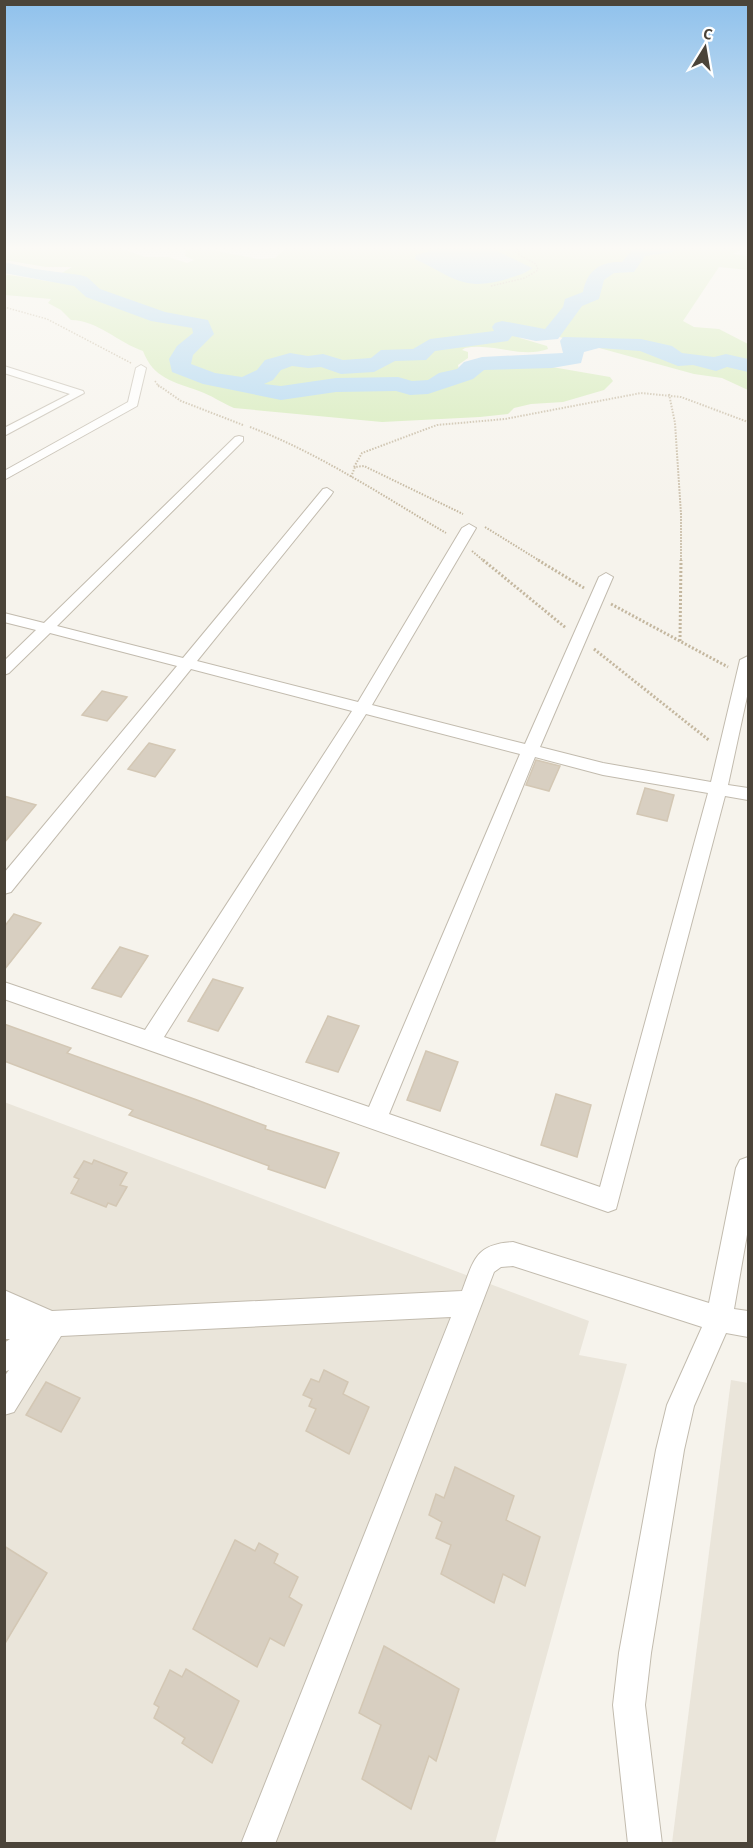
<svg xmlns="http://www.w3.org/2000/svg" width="753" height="1848" viewBox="0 0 753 1848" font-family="'Alegreya Sans',sans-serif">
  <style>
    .residential { fill: #eae5da }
    .green { fill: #d2eab5 }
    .water { fill: #a9d4f2 }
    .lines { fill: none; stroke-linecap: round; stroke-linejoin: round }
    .river { fill: #a9d4f2; fill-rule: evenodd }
    .building { fill: #d8cfc1; stroke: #d3c7b4; stroke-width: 1.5 }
    .street-casing { stroke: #c2bbae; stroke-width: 2 }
    .path-far2 { stroke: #c4b79f; stroke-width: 1.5; stroke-dasharray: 1.5 1.5; stroke-linecap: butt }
    .path-far1 { stroke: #c4b79f; stroke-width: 2; stroke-dasharray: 1.5 1.5; stroke-linecap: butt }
    .path { stroke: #c4b79f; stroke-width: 3; stroke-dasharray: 2 2; stroke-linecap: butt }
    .street { fill: #fff; fill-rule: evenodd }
  </style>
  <rect width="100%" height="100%" fill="#f6f3ec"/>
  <g class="residential">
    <polygon points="4,1102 589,1321 579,1355 627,1364 495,1843 5,1843"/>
    <polygon points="731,1380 748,1383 748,1843 672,1843"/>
  </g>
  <path class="green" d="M 5,248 L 120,248 L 145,257 L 168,257 L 187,263 L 194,260 L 185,256 L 186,249 L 207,249 L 258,259 L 275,258 L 286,248 L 738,248 L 741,249 L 733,254 L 748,256 L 748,270 L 719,267 L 683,321 L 694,327 L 719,329 L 748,344 L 748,390 L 722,378 L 694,374 L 552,335 C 536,335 514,325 503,327 L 516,333 L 520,338 L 547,346 L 548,349 C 520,359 493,342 465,348 L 462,350 L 468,352 L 468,358 L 458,365 L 459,370 L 447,377 L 465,374 L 472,367 L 482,364 L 536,361 L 552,367 L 610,377 L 613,381 L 604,390 L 563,402 L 531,404 L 514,408 L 508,414 L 480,417 L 382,422 L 234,408 C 222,403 211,395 199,391 C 174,382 153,378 143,351 C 119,343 97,320 71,320 L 61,310 L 48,303 L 51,299 L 5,295 L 4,275 C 26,275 66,289 84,279 L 60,274 L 72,267 L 46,267 L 5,260 Z"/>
  <path class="water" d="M 440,248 L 491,248 L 532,268 C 525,274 515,276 507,279 C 462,292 454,277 415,259 L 416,255 Z"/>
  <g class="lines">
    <path class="river" d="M 634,248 L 676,248 L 673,252 L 645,256 L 634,272 L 614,273 L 604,280 L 599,299 L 582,306 L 558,339 L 536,341 L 512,336 L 508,341 L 435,351 L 426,360 L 395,361 L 374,372 L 341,374 L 321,367 L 308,368 L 292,366 L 281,370 L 273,380 L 264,384 L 281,386 L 336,378 L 398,377 L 412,381 L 428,380 L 439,373 L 457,369 L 464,362 L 482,357 L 563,353 L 560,341 L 563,337 L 641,339 L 672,346 L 682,353 L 714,357 L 726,354 L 748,359 L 748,372 L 727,367 L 716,371 L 693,365 L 678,366 L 640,351 L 599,348 L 584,352 L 581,363 L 552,368 L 484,370 L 473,379 L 428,394 L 410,395 L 396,391 L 336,392 L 281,400 L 203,384 L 172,372 L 169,359 L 177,346 L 193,333 L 192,328 L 151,321 L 86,297 L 74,286 L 4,273 L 4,262 L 35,269 L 80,275 L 87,277 L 100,289 L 165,312 L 208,320 L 214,334 L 193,355 L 191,364 L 215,373 L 242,377 L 257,370 L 265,360 L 290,353 L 308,356 L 323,354 L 343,360 L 371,358 L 381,350 L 413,349 L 430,339 L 494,331 L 492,327 L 495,323 L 502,321 L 545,329 L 563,307 L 565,299 L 583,292 C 587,270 601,261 622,262 Z"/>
  </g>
  <g class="building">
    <polygon points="102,691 127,697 107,721 82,715"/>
    <polygon points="149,743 175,750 155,777 128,769"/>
    <polygon points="536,760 560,766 549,791 526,785"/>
    <polygon points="645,788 674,795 667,821 637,814"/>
    <polygon points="4,796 36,805 4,843"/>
    <polygon points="14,914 41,923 4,970 4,927"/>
    <polygon points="120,947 148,956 121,997 92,988"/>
    <polygon points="213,979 243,988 218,1031 188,1021"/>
    <polygon points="328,1016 359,1026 338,1072 306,1062"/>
    <polygon points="4,1024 71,1048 67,1053 197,1100 266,1126 265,1129 339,1153 325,1188 268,1169 269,1166 129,1115 133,1110 4,1061"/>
    <polygon points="426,1051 458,1062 440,1111 407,1100"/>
    <polygon points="556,1094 591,1105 577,1157 541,1145"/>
    <polygon points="94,1160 127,1173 120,1185 127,1187 116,1206 108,1203 106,1207 71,1193 79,1179 74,1177 84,1161 92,1164"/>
    <polygon points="324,1370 348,1382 343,1394 369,1407 349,1454 306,1431 316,1409 309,1406 312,1399 303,1395 311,1379 319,1382"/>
    <polygon points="46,1382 80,1398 61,1432 26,1415"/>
    <polygon points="455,1467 514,1496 506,1520 540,1537 525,1586 503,1574 494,1603 441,1574 451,1545 436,1538 442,1522 429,1515 436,1494 444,1498"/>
    <polygon points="235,1540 255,1551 259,1543 278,1554 274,1563 298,1577 289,1597 302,1605 284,1646 270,1638 257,1667 193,1629"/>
    <polygon points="4,1546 47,1573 4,1645"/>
    <polygon points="384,1646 459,1689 436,1761 429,1756 411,1809 362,1779 381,1725 359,1713"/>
    <polygon points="186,1669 239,1701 212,1763 182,1743 185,1738 154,1718 159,1707 154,1704 170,1670 182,1677"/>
  </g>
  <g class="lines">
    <defs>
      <g id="street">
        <polygon points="141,365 146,368 137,406 4,480 4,471 128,402 136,368"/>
        <polygon points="4,366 83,391 84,393 4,436 4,428 70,394 4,373"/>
        <path d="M 239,436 L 243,437 L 243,441 L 57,626 L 183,658 L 323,489 L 327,488 L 333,492 L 331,495 L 197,661 L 358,702 L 462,528 L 469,524 L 476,528 L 372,705 L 525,744 L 599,577 L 606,573 L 613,577 L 540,747 L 603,763 L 711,782 L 740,660 L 748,656 L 748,692 L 728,785 L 748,788 L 748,800 L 725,796 L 616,1209 L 608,1212 L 4,999 L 4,982 L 145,1030 L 352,711 L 191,669 L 11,892 L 4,894 L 4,873 L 177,666 L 50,633 L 9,673 L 4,675 L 4,661 L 36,630 L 4,622 L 4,613 L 44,623 L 235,437 ZM 366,714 L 520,754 L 369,1107 L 164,1037 ZM 535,757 L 603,775 L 708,793 L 600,1187 L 389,1114 Z"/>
        <path d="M 748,1157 L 748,1229 L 734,1309 L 748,1311 L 748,1337 L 726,1333 L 694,1406 L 684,1450 L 651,1653 L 645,1705 L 662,1844 L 628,1844 L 613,1705 L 619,1653 L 656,1450 L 667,1405 L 702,1327 L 513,1266 L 501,1267 L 494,1272 L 275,1844 L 241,1844 L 451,1317 L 61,1336 L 14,1412 L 4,1415 L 4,1377 L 9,1370 L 4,1372 L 4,1343 L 10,1339 L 4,1339 L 4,1290 L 52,1311 L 462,1291 C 474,1259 476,1244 513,1242 L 709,1303 L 736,1168 L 740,1160 Z"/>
      </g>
    </defs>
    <use href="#street" class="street-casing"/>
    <g class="path-far2">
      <polyline points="507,248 519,254"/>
      <polyline points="491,286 525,278 538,270 536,264 519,255 518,248"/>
      <polyline points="4,307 47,319 131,363"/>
      <polyline points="155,381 159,387"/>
    </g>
    <g class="path-far1">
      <polyline points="158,385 181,401 243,425"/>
      <polyline points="669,394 675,423 681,514 681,561"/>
      <path d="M 250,427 C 319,453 383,496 446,533"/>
      <polyline points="354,467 362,453 437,425 505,419 641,393 681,397 748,422"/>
      <polyline points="351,477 355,467 364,466 463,514"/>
      <polyline points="485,527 540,561"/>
      <polyline points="472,551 484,561"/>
    </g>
    <g class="path">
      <polyline points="483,560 566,628"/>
      <polyline points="538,560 584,588"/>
      <polyline points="611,604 728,667"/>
      <polyline points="680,641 681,560"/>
      <polyline points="594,649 710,741"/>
    </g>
    <use href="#street" class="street"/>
  </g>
  <linearGradient id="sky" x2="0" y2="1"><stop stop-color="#8fc1ec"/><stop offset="0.49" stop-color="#fbfaf6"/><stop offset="1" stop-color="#fbfaf6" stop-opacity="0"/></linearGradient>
  <rect width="753" height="506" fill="url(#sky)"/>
  <rect width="753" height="1848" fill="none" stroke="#4b4439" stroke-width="12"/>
  <g transform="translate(705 48) rotate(11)" stroke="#ffffff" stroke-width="4.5" paint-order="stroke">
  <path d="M0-4.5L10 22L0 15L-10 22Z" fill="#4b4439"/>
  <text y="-9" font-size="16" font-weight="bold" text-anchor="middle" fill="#4b4439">С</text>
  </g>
</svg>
